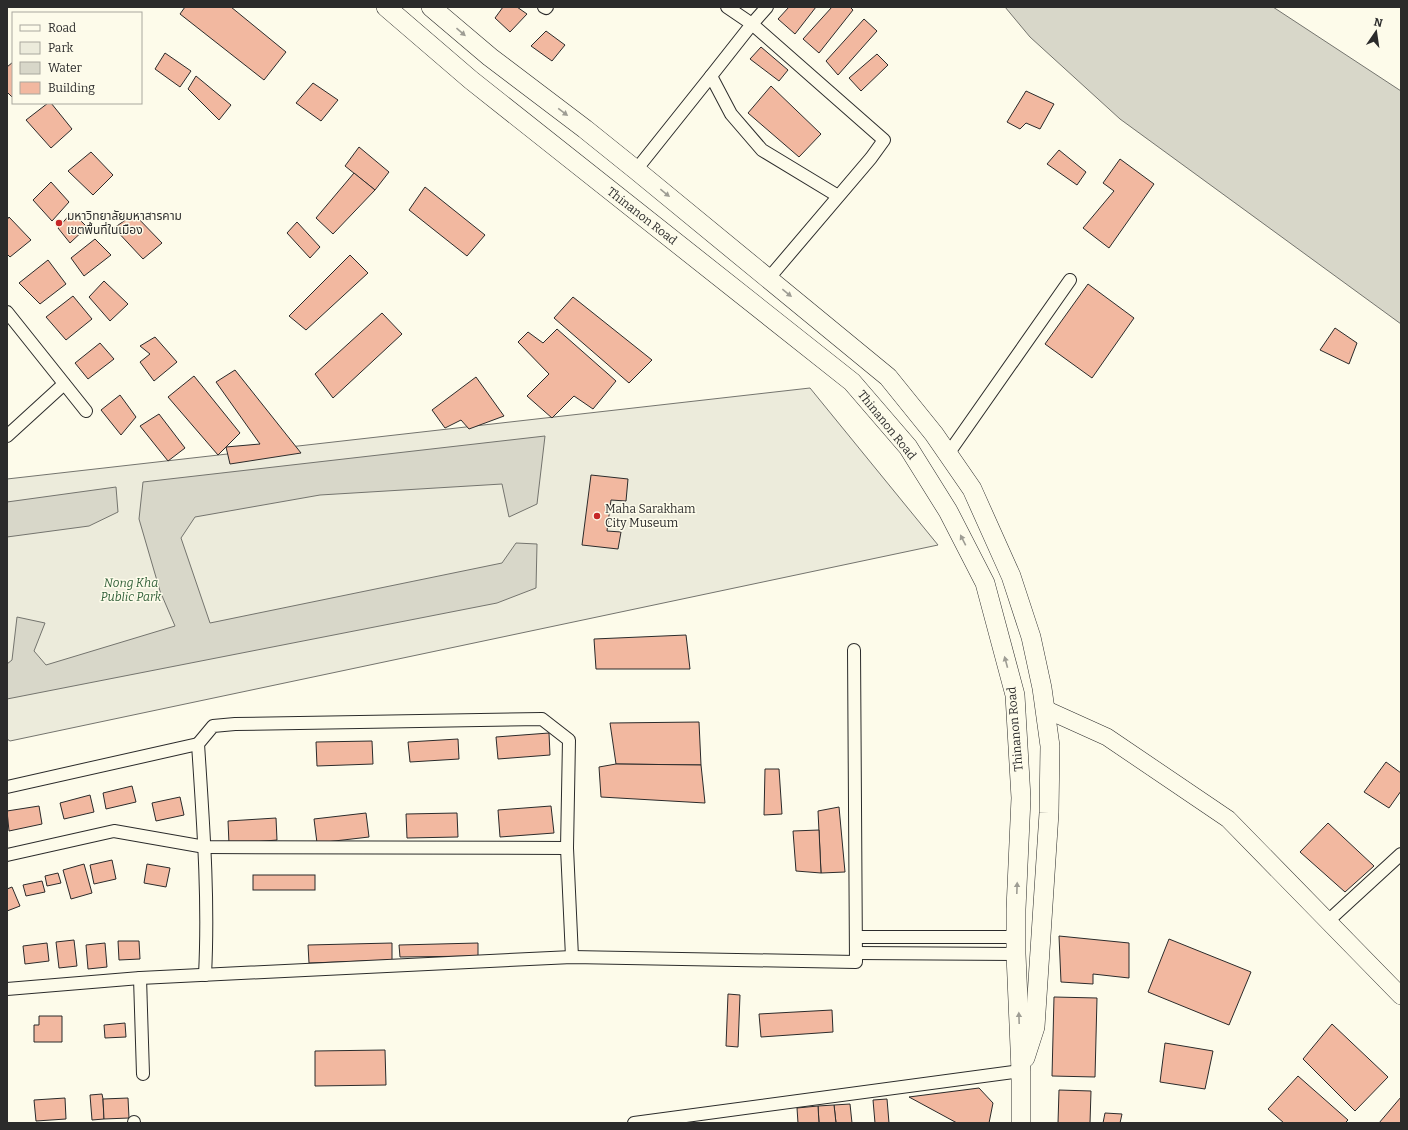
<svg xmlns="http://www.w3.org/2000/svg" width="1408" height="1130" viewBox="0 0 1408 1130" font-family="Bitter,'Noto Sans Thai',serif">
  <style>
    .green { fill: #ecebdb; stroke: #74746e }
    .water { fill: #d8d7c9; stroke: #74746e }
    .building { fill: #f2b8a0; stroke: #2b2b2b }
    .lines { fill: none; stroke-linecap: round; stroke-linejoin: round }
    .street-casing { stroke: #2b2b2b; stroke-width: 14 }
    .secondary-casing { stroke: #2b2b2b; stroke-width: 18 }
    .primary-casing { stroke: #2b2b2b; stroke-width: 20 }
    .street { stroke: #fdfbea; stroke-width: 12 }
    .secondary { stroke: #fdfbea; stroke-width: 17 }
    .primary { stroke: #fdfbea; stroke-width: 19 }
    .oneway { fill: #9e9d94 }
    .poi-dot { fill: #c62828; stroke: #fdfbea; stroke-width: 1.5 }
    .labels { text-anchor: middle; stroke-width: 3; stroke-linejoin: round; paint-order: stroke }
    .poi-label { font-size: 12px; fill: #2b2b2b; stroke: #fdfbea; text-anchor: start }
    .street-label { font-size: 12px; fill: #2b2b2b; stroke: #fdfbea }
    .park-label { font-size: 12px; font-style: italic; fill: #34623c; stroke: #fdfbea }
  </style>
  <rect width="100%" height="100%" fill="#fdfbea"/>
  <polygon class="green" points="810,388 938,545 10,741 7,739 7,479"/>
  <g class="water">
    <polygon points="1005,7 1273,7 1401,91 1401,324 1120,119 1030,37"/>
    <polygon points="545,436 537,504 509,517 502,484 320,495 195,517 181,538 210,623 502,563 516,543 537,544 536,588 497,603 7,699 7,664 12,660 17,617 45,623 34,651 46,665 175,626 160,591 139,519 143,482"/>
    <polygon points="116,487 118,512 89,526 7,537 7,502"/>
  </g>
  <g class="building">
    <polygon points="185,7 231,7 286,52 264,80 180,14"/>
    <polygon points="503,7 517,7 527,14 510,32 495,18"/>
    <polygon points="789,7 816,7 795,34 778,19"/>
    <polygon points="832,7 850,7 853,10 819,53 803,39"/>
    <polygon points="864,19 877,31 838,75 826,61"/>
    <polygon points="546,31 565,45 552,61 531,46"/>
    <polygon points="761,47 788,70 779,81 750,59"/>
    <polygon points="165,53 191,71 180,87 155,69"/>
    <polygon points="877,54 888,65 861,91 849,78"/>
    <polygon points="13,62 13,98 7,92 7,67"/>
    <polygon points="196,76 231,105 219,120 188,89"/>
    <polygon points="313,83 338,100 321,121 296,103"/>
    <polygon points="771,86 821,134 799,157 748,113"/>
    <polygon points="1026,91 1054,104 1040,129 1026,123 1020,129 1007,122"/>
    <polygon points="48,103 51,103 72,129 51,148 26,120"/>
    <polygon points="359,147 389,172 375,190 345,166"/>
    <polygon points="1059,150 1086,172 1077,185 1047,164"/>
    <polygon points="91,152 113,175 93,195 68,171"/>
    <polygon points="1120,159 1154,184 1109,248 1083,228 1114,191 1103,183"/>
    <polygon points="354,173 375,190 333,234 316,218"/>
    <polygon points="51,182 69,202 52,221 33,200"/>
    <polygon points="425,187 485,235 467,256 409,210"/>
    <polygon points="72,212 87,227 70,243 58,228"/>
    <polygon points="134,214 162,243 143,259 114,228"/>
    <polygon points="9,217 31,240 10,257 7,254 7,220"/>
    <polygon points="297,222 320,247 310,258 287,233"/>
    <polygon points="95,239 111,255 84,276 71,258"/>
    <polygon points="350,255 368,273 306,330 289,316"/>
    <polygon points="48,260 66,284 40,304 19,283"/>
    <polygon points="104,281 128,304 110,321 89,297"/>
    <polygon points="1088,284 1134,318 1092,378 1045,344"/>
    <polygon points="73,296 92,319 66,340 46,317"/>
    <polygon points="573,297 652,360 629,383 554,318"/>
    <polygon points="382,313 402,334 333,398 315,374"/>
    <polygon points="1335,328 1357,343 1349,364 1320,350"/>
    <polygon points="557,329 616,381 593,409 574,396 552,418 527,396 549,374 518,342 528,332 543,343"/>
    <polygon points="155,337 177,362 154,381 140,362 150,354 140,346"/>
    <polygon points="100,343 114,359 88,379 75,363"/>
    <polygon points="235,370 301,453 230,464 226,447 260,444 216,382"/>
    <polygon points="194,376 240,433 218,455 168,397"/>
    <polygon points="476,377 504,416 469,429 461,420 445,428 432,410"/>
    <polygon points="120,395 136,417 121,435 101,410"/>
    <polygon points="159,414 185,448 168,461 140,426"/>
    <polygon points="591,475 628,479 626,501 611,500 607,531 621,532 618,549 582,545"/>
    <polygon points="686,635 690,669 596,669 594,639"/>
    <polygon points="699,722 701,765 616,764 610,723"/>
    <polygon points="549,733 550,755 498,759 496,737"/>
    <polygon points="458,739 459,759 410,762 408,742"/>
    <polygon points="372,741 373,764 317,766 316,742"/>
    <polygon points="1386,762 1401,773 1401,791 1389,808 1364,792"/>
    <polygon points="616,764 701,765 705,803 601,797 599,767"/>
    <polygon points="765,769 779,769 782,814 764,815"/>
    <polygon points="132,786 136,802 106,809 103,793"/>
    <polygon points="90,795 94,812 64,819 60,803"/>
    <polygon points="180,797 184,815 156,821 152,803"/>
    <polygon points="39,806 42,824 9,831 7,811"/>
    <polygon points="551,806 554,833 500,837 498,810"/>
    <polygon points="839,807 845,872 821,873 818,811"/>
    <polygon points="366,813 369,837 317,843 314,819"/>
    <polygon points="457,813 458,837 407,838 406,814"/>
    <polygon points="276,818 277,840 229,844 228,821"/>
    <polygon points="1328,823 1374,866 1345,892 1300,852"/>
    <polygon points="819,830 821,873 796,871 793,831"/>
    <polygon points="112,860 116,879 94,884 90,865"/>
    <polygon points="84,864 92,893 71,899 63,870"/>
    <polygon points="147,864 170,868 166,887 144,883"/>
    <polygon points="58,873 61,883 47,886 45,876"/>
    <rect x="253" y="875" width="62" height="15"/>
    <polygon points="42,881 45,892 26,896 23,885"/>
    <polygon points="12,887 20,906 7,911 7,889"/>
    <polygon points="1059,936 1129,943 1129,978 1093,974 1093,984 1061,982"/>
    <polygon points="1169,939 1251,972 1229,1025 1148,992"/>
    <polygon points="74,940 77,966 59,968 56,942"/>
    <polygon points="118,941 139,941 140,959 119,960"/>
    <polygon points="47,943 49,961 25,964 23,946"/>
    <polygon points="105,943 107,967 88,969 86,945"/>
    <polygon points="392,943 392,960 309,963 308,945"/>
    <polygon points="478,943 478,956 400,957 399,945"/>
    <polygon points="728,994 740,995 738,1047 726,1046"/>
    <polygon points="1054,997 1097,998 1095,1077 1052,1076"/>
    <polygon points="832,1010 833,1032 761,1037 759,1014"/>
    <polygon points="39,1016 62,1016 62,1042 34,1042 34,1025 39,1025"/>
    <polygon points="125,1023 126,1037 105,1038 104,1025"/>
    <polygon points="1332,1024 1388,1077 1355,1111 1303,1059"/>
    <polygon points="1165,1043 1213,1051 1205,1089 1160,1082"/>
    <polygon points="385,1050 386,1085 315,1086 315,1051"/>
    <polygon points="1298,1076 1348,1120 1345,1123 1284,1123 1268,1109"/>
    <polygon points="979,1088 993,1103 989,1123 957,1123 909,1097"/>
    <polygon points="1059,1090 1091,1091 1090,1123 1058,1123"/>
    <polygon points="102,1094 103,1099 104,1119 92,1120 90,1095"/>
    <polygon points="1401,1097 1401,1123 1379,1123"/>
    <polygon points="65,1098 66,1119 36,1121 34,1100"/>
    <polygon points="128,1098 129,1118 104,1119 103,1099"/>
    <polygon points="887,1099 889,1123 875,1123 873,1100"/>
    <polygon points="850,1104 852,1123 836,1123 834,1105"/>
    <polygon points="834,1105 836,1123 819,1123 818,1106"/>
    <polygon points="818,1106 819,1123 798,1123 797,1108"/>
    <polygon points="1105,1113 1122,1114 1120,1123 1103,1123"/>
  </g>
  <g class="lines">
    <defs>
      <g id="street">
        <polyline points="544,7 546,8 547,7"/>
        <polyline points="727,7 752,24 884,140 871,158 769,278"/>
        <polyline points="767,7 752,24 711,76 731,114 762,150 838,196"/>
        <polyline points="636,170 711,76"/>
        <polyline points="7,312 86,411"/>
        <polyline points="7,436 64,384"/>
        <polyline points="948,454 1070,280"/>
        <polyline points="7,787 198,744"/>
        <polyline points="7,855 114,831 205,847 567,848"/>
        <polyline points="1328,921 1401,854"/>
        <polyline points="856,937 1016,937"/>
        <polyline points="856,953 1016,954"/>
        <path d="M 205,975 C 209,898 203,821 198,744 L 213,726 L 235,724 L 542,719 L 569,740 L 567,848 L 572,957"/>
        <polyline points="140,978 143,1074"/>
        <polyline points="7,989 140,978 572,957 856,962 854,650"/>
        <polyline points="134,1123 134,1122"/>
        <polyline points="634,1123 1021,1071"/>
      </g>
      <polyline id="secondary" points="1045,709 1107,737 1228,819 1401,996"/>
      <g id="primary">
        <polyline points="386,7 471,80 852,382 908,447 948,511 985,583 1015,695 1021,798 1016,909 1016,954 1021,1071 1021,1123"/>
        <polyline points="431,7 490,57 585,129 636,170 888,377 934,434 972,489 1011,576 1031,637 1042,688 1050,746 1049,813 1035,1027 1025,1058"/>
      </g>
    </defs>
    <use href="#street" class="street-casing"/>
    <use href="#secondary" class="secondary-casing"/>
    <use href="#primary" class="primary-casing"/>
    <use href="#street" class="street"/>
    <use href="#secondary" class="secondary"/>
    <use href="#primary" class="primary"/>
  </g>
  <defs><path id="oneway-solid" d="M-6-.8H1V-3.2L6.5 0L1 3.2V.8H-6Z"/></defs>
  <g class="oneway">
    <use href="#oneway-solid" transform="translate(461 32) rotate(41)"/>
    <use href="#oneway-solid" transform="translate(563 112) rotate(37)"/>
    <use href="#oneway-solid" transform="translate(665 193) rotate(39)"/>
    <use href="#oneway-solid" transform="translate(787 293) rotate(39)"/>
    <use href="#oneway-solid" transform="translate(963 540) rotate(-117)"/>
    <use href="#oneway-solid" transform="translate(1006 662) rotate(-105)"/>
    <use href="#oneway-solid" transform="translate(1017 888) rotate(-88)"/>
    <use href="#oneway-solid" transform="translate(1019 1018) rotate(-92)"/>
  </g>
  <g class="poi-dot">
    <circle cx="59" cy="223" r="4"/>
    <circle cx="597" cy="516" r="4"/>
  </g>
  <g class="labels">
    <g class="poi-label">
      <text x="67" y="220">มหาวิทยาลัยมหาสารคาม<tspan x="67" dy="14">เขตพื้นที่ในเมือง</tspan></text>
      <text x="605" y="513">Maha Sarakham<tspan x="605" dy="14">City Museum</tspan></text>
    </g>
    <g class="street-label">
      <text transform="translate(642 216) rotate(38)" y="4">Thinanon Road</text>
      <text transform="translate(887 425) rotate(51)" y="4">Thinanon Road</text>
      <text transform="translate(1015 729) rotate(-95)" y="4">Thinanon Road</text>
    </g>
    <g class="park-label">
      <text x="131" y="587">Nong Kha<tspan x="131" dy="14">Public Park</tspan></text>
    </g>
  </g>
  <rect width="1408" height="1130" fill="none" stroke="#2b2b2b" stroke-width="16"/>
  <rect x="12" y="12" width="130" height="92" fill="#fdfbea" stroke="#a9a89e"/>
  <rect x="20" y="25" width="20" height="6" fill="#fdfbea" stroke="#a9a89e"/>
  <text x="48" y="32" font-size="12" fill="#2b2b2b">Road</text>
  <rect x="20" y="42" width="20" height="12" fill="#ecebdb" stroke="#a9a89e"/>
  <text x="48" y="52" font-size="12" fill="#2b2b2b">Park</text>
  <rect x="20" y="62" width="20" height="12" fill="#d8d7c9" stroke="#a9a89e"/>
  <text x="48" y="72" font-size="12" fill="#2b2b2b">Water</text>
  <rect x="20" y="82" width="20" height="12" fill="#f2b8a0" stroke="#a9a89e"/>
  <text x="48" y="92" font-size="12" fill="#2b2b2b">Building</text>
  <g transform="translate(1376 32) rotate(13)" stroke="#fdfbea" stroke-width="3" paint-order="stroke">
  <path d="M0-3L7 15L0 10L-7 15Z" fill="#2b2b2b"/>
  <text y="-6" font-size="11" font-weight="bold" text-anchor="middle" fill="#2b2b2b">N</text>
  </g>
</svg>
